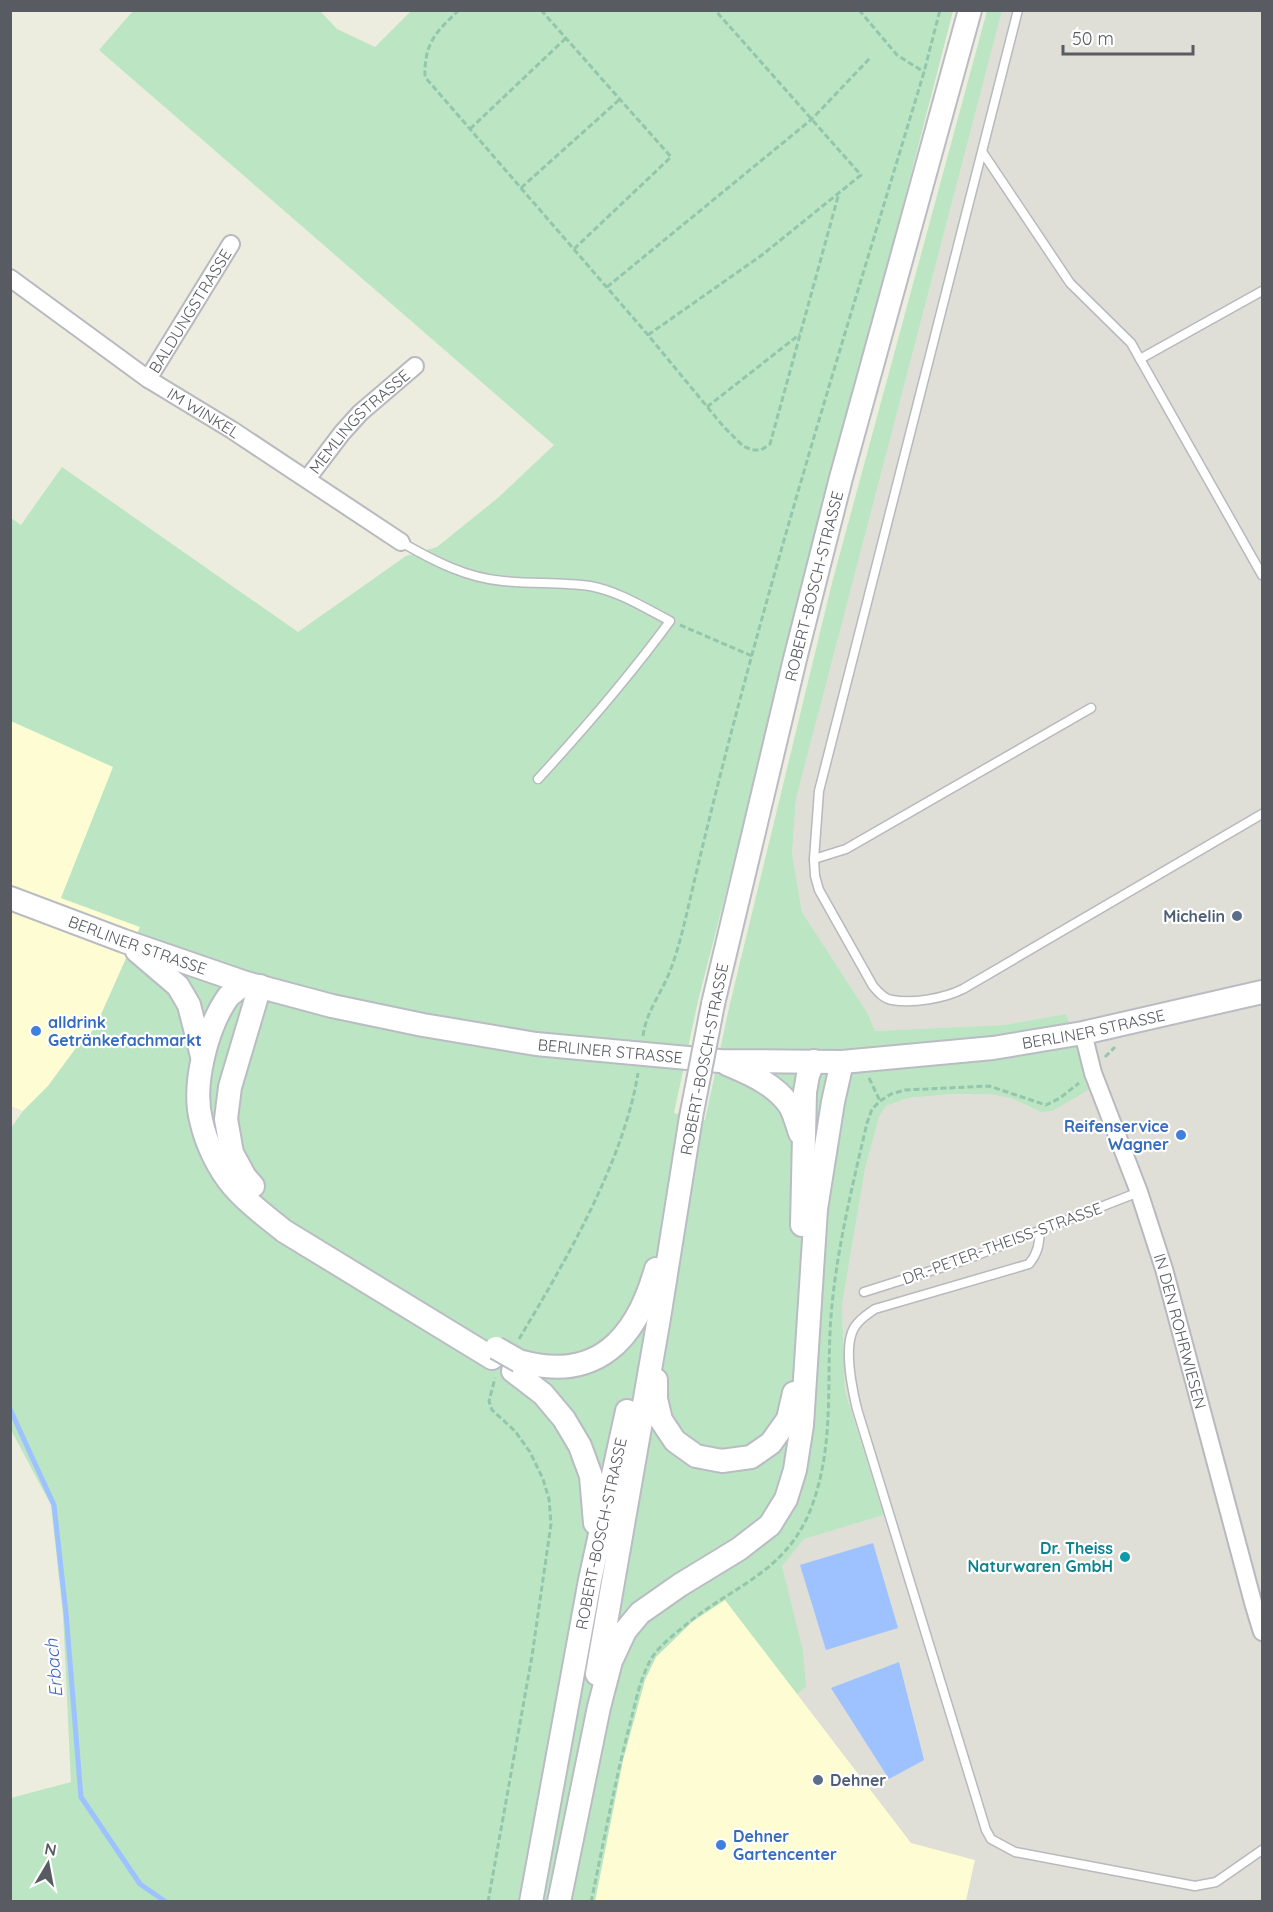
<svg xmlns="http://www.w3.org/2000/svg" width="1273" height="1912" viewBox="0 0 1273 1912" font-family="Quicksand,sans-serif">
  <style>
    .commercial { fill: #fefcd2 }
    .industrial { fill: #dfded7 }
    .green { fill: #bbe5c3 }
    .water { fill: #9dc2ff }
    .lines { fill: none; stroke-linecap: round; stroke-linejoin: round }
    .stream { stroke: #9dc2ff; stroke-width: 5 }
    .lane-casing { stroke: #b8b9bf; stroke-width: 11 }
    .street-casing { stroke: #b8b9bf; stroke-width: 20 }
    .secondary-casing { stroke: #babcc4; stroke-width: 26 }
    .path { stroke: #93c6ab; stroke-width: 3; stroke-dasharray: 6 3; stroke-linecap: butt }
    .lane { stroke: #fff; stroke-width: 8 }
    .street { stroke: #fff; stroke-width: 16 }
    .secondary { stroke: #fff; stroke-width: 22 }
    .secondary-bridge-casing { stroke: #babcc4; stroke-width: 26; stroke-linecap: butt }
    .secondary-bridge { stroke: #fff; stroke-width: 22 }
    .service-dot { fill: #5c6f8a; stroke: #fff; stroke-width: 2 }
    .shop-dot { fill: #3f7fe0; stroke: #fff; stroke-width: 2 }
    .culture-dot { fill: #0f9aa8; stroke: #fff; stroke-width: 2 }
    .labels { text-anchor: middle; stroke-width: 4.5; stroke-linejoin: round; paint-order: stroke }
    .street-label { font-size: 16px; fill: #585b61; stroke: #fff }
    .service-label { font-size: 16px; font-weight: bold; fill: #4e5e75; stroke: #fff; text-anchor: end }
    .shop-label { font-size: 16px; font-weight: bold; fill: #366cbe; stroke: #fff; text-anchor: start }
    .culture-label { font-size: 16px; font-weight: bold; fill: #0d838f; stroke: #fff; text-anchor: end }
    .water-label { font-size: 18px; font-style: italic; fill: #3d66c4; stroke: #fff }
  </style>
  <rect width="100%" height="100%" fill="#ececdf"/>
  <g class="commercial">
    <polygon points="11,721 114,767 61,898 140,927 95,1028 76,1048 48,1086 23,1111 11,1106"/>
    <polygon points="725,1599 911,1842 975,1860 966,1901 595,1902 623,1760 645,1680 656,1657 693,1621"/>
  </g>
  <polygon class="industrial" points="1002,11 1262,11 1262,1901 966,1901 975,1860 911,1843 797,1694 806,1687 782,1566 804,1539 884,1515 845,1391 842,1305 865,1169 879,1117 886,1106 908,1098 951,1094 990,1093 1011,1098 1041,1112 1066,1014 1003,1025 875,1031 868,1014 802,912 792,853 796,799"/>
  <polygon class="green" points="133,11 320,11 337,29 375,47 411,11 953,11 698,1001 674,1113 705,1120 729,1008 832,583 987,11 1002,11 796,799 792,853 802,912 868,1014 875,1031 1003,1025 1066,1014 1090,1089 1052,1111 1041,1112 1011,1098 990,1094 951,1094 908,1098 886,1106 879,1117 865,1169 842,1305 845,1391 884,1515 804,1539 782,1566 803,1651 806,1687 797,1694 725,1600 693,1621 656,1657 645,1680 623,1760 595,1901 11,1901 11,1798 71,1782 63,1614 51,1505 11,1430 11,1128 23,1111 48,1086 76,1048 95,1028 140,927 61,898 113,767 11,721 11,518 21,525 62,467 298,632 406,556 437,547 499,497 554,445 99,50"/>
  <g class="water">
    <polygon points="873,1543 898,1628 826,1650 800,1565"/>
    <polygon points="899,1662 924,1760 889,1779 831,1688"/>
  </g>
  <g class="lines">
    <polyline class="stream" points="10,1409 54,1505 66,1613 81,1797 140,1884 166,1902"/>
    <defs>
      <g id="lane">
        <path d="M 1018,10 L 819,791 L 814,859 L 815,876 L 819,890 L 873,986 C 878,992 884,999 892,1000 C 913,1004 945,998 963,989 L 1262,814"/>
        <polyline points="983,153 1070,283 1131,343 1262,575"/>
        <polyline points="1140,359 1262,291"/>
        <path d="M 401,542 C 432,560 466,578 503,581 C 532,584 561,582 590,586 C 618,591 645,608 670,621 C 629,677 585,728 538,779"/>
        <polyline points="814,859 846,849 1091,708"/>
        <path d="M 1040,1230 C 1039,1245 1038,1253 1029,1264 L 875,1309 C 868,1314 859,1319 854,1328 C 843,1347 852,1388 857,1409 L 986,1830 L 991,1839 L 1015,1852 L 1195,1886 L 1216,1882 L 1262,1850"/>
        <polyline points="864,1292 962,1261 1139,1192"/>
      </g>
      <g id="street">
        <path id="s1" d="M 10,278 L 148,379 L 232,430 L 401,542"/>
        <path id="s2" d="M 148,379 L 231,244"/>
        <path id="s3" d="M 307,479 L 342,433 L 360,413 L 415,366"/>
        <path id="s4" d="M 1083,1033 L 1093,1073 L 1139,1192 L 1164,1269 L 1254,1606 L 1262,1632"/>
      </g>
      <g id="secondary">
        <path id="s5" d="M 10,898 L 124,941 L 246,983 L 332,1006 L 423,1025 L 536,1044 L 720,1061 L 842,1062 L 993,1048 L 1083,1033 L 1262,992"/>
        <polyline points="137,951 178,986 189,1005 202,1056"/>
        <path d="M 246,983 C 240,987 233,992 228,997 C 207,1027 192,1084 201,1120 C 206,1143 218,1168 233,1186 C 247,1203 267,1217 284,1231 L 492,1358"/>
        <path id="s6" d="M 713,1004 L 795,659 L 841,478 L 970,10"/>
        <path d="M 727,1064 C 750,1074 775,1084 790,1106 C 794,1113 797,1124 800,1133"/>
        <polyline points="253,1186 245,1177 232,1153 226,1119 230,1087 260,986"/>
        <polyline points="802,1225 805,1092 808,1075 814,1061"/>
        <path d="M 519,1361 C 596,1383 636,1340 656,1269"/>
        <polyline points="513,1371 543,1394 564,1419 580,1446 591,1476 595,1523"/>
        <polyline points="656,1380 656,1399 661,1420 675,1441 696,1456 722,1461 751,1457 771,1443 788,1419 794,1393"/>
        <polyline points="597,1674 659,1318 691,1117"/>
        <path id="s7" d="M 531,1902 L 590,1580 L 627,1411"/>
        <polyline points="559,1902 599,1707 611,1661 625,1631 640,1613 680,1585 739,1549 770,1525 786,1499 795,1470 802,1425 816,1209 833,1102 842,1062"/>
      </g>
    </defs>
    <use href="#lane" class="lane-casing"/>
    <use href="#street" class="street-casing"/>
    <use href="#secondary" class="secondary-casing"/>
    <g class="path">
      <path d="M 459,10 C 436,32 424,43 425,77 L 648,335 L 723,426 L 743,446 L 752,450 L 761,450 L 770,444 L 839,193"/>
      <polyline points="541,10 671,157 574,249"/>
      <polyline points="859,10 897,55 924,72"/>
      <polyline points="470,129 566,38"/>
      <polyline points="521,188 620,99"/>
      <polyline points="607,287 812,119 870,58"/>
      <polyline points="648,335 762,255 861,175 715,10"/>
      <polyline points="707,407 800,334"/>
      <polyline points="680,625 752,656"/>
      <path d="M 643,1036 C 646,1012 661,994 670,971 C 682,940 688,906 696,874 C 760,603 844,338 924,72 L 940,10"/>
      <polyline points="1105,1057 1115,1047"/>
      <polyline points="869,1078 880,1101"/>
      <path d="M 519,1339 C 565,1262 624,1161 638,1073"/>
      <polyline points="488,1902 532,1656 551,1524 549,1499 543,1479 530,1452 515,1431 492,1410 489,1401 495,1378"/>
      <path d="M 591,1902 C 604,1841 615,1780 631,1720 C 636,1700 641,1675 653,1656 C 660,1646 672,1636 682,1628 C 733,1584 788,1574 813,1503 C 836,1437 825,1373 832,1305 C 838,1244 853,1183 867,1123 L 872,1109 L 880,1101 L 891,1094 L 905,1090 L 989,1086 L 1046,1105 L 1060,1098 L 1079,1083"/>
    </g>
    <use href="#lane" class="lane"/>
    <use href="#street" class="street"/>
    <use href="#secondary" class="secondary"/>
    <defs>
      <g id="secondary-bridge">
        <polyline points="691,1117 713,1004"/>
        <polyline points="496,1348 519,1361"/>
      </g>
    </defs>
    <use href="#secondary-bridge" class="secondary-bridge-casing"/>
    <use href="#secondary-bridge" class="secondary-bridge"/>
  </g>
  <g class="service-dot">
    <circle cx="1237" cy="916" r="6"/>
    <circle cx="818" cy="1780" r="6"/>
  </g>
  <g class="shop-dot">
    <circle cx="36" cy="1031" r="6"/>
    <circle cx="1181" cy="1135" r="6"/>
    <circle cx="721" cy="1845" r="6"/>
  </g>
  <circle class="culture-dot" cx="1125" cy="1557" r="6"/>
  <g class="labels">
    <g class="street-label">
      <text dy="6" stroke="none"><textPath href="#s2" startOffset="80">BALDUNGSTRASSE</textPath></text>
      <text dy="6" stroke="none"><textPath href="#s1" startOffset="236">IM WINKEL</textPath></text>
      <text dy="6" stroke="none"><textPath href="#s3" startOffset="78">MEMLINGSTRASSE</textPath></text>
      <text dy="6" stroke="none"><textPath href="#s6" startOffset="430">ROBERT-BOSCH-STRASSE</textPath></text>
      <text dy="6" stroke="none"><textPath href="#s5" startOffset="136">BERLINER STRASSE</textPath></text>
      <text dy="6" stroke="none"><textPath href="#s5" startOffset="1108">BERLINER STRASSE</textPath></text>
      <text dy="6" stroke="none"><textPath href="#s5" startOffset="622">BERLINER STRASSE</textPath></text>
      <text transform="translate(704 1059) rotate(-79)" y="6">ROBERT-BOSCH-STRASSE</text>
      <text transform="translate(1002 1243) rotate(-20)" y="6">DR.-PETER-THEISS-STRASSE</text>
      <text dy="6" stroke="none"><textPath href="#s4" startOffset="314">IN DEN ROHRWIESEN</textPath></text>
      <text dy="6" stroke="none"><textPath href="#s7" startOffset="375">ROBERT-BOSCH-STRASSE</textPath></text>
    </g>
    <g class="service-label">
      <text x="1225" y="922">Michelin</text>
      <text x="830" y="1786" text-anchor="start">Dehner</text>
    </g>
    <g class="shop-label">
      <text x="48" y="1028">alldrink<tspan x="48" dy="18">Getränkefachmarkt</tspan></text>
      <text x="1169" y="1132" text-anchor="end">Reifenservice<tspan x="1169" dy="18">Wagner</tspan></text>
      <text x="733" y="1842">Dehner<tspan x="733" dy="18">Gartencenter</tspan></text>
    </g>
    <g class="culture-label">
      <text x="1113" y="1554">Dr. Theiss<tspan x="1113" dy="18">Naturwaren GmbH</tspan></text>
    </g>
    <g class="water-label">
      <text transform="translate(54 1668) rotate(-95)" y="6">Erbach</text>
    </g>
  </g>
  <rect width="1273" height="1912" fill="none" stroke="#585b61" stroke-width="24"/>
  <g transform="translate(48 1864) rotate(10)" stroke="#ffffff" stroke-width="4.5" paint-order="stroke">
  <path d="M0-4.5L10 22L0 15L-10 22Z" fill="#585b61"/>
  <text y="-9" font-size="16" font-weight="bold" text-anchor="middle" fill="#585b61">N</text>
  </g>
  <path d="M1063 45v9h130v-9" fill="none" stroke="#585b61" stroke-width="3"/>
  <text x="1072" y="45" font-size="18" fill="#585b61" stroke="#ffffff" stroke-width="4.5" paint-order="stroke">50 m</text>
</svg>
